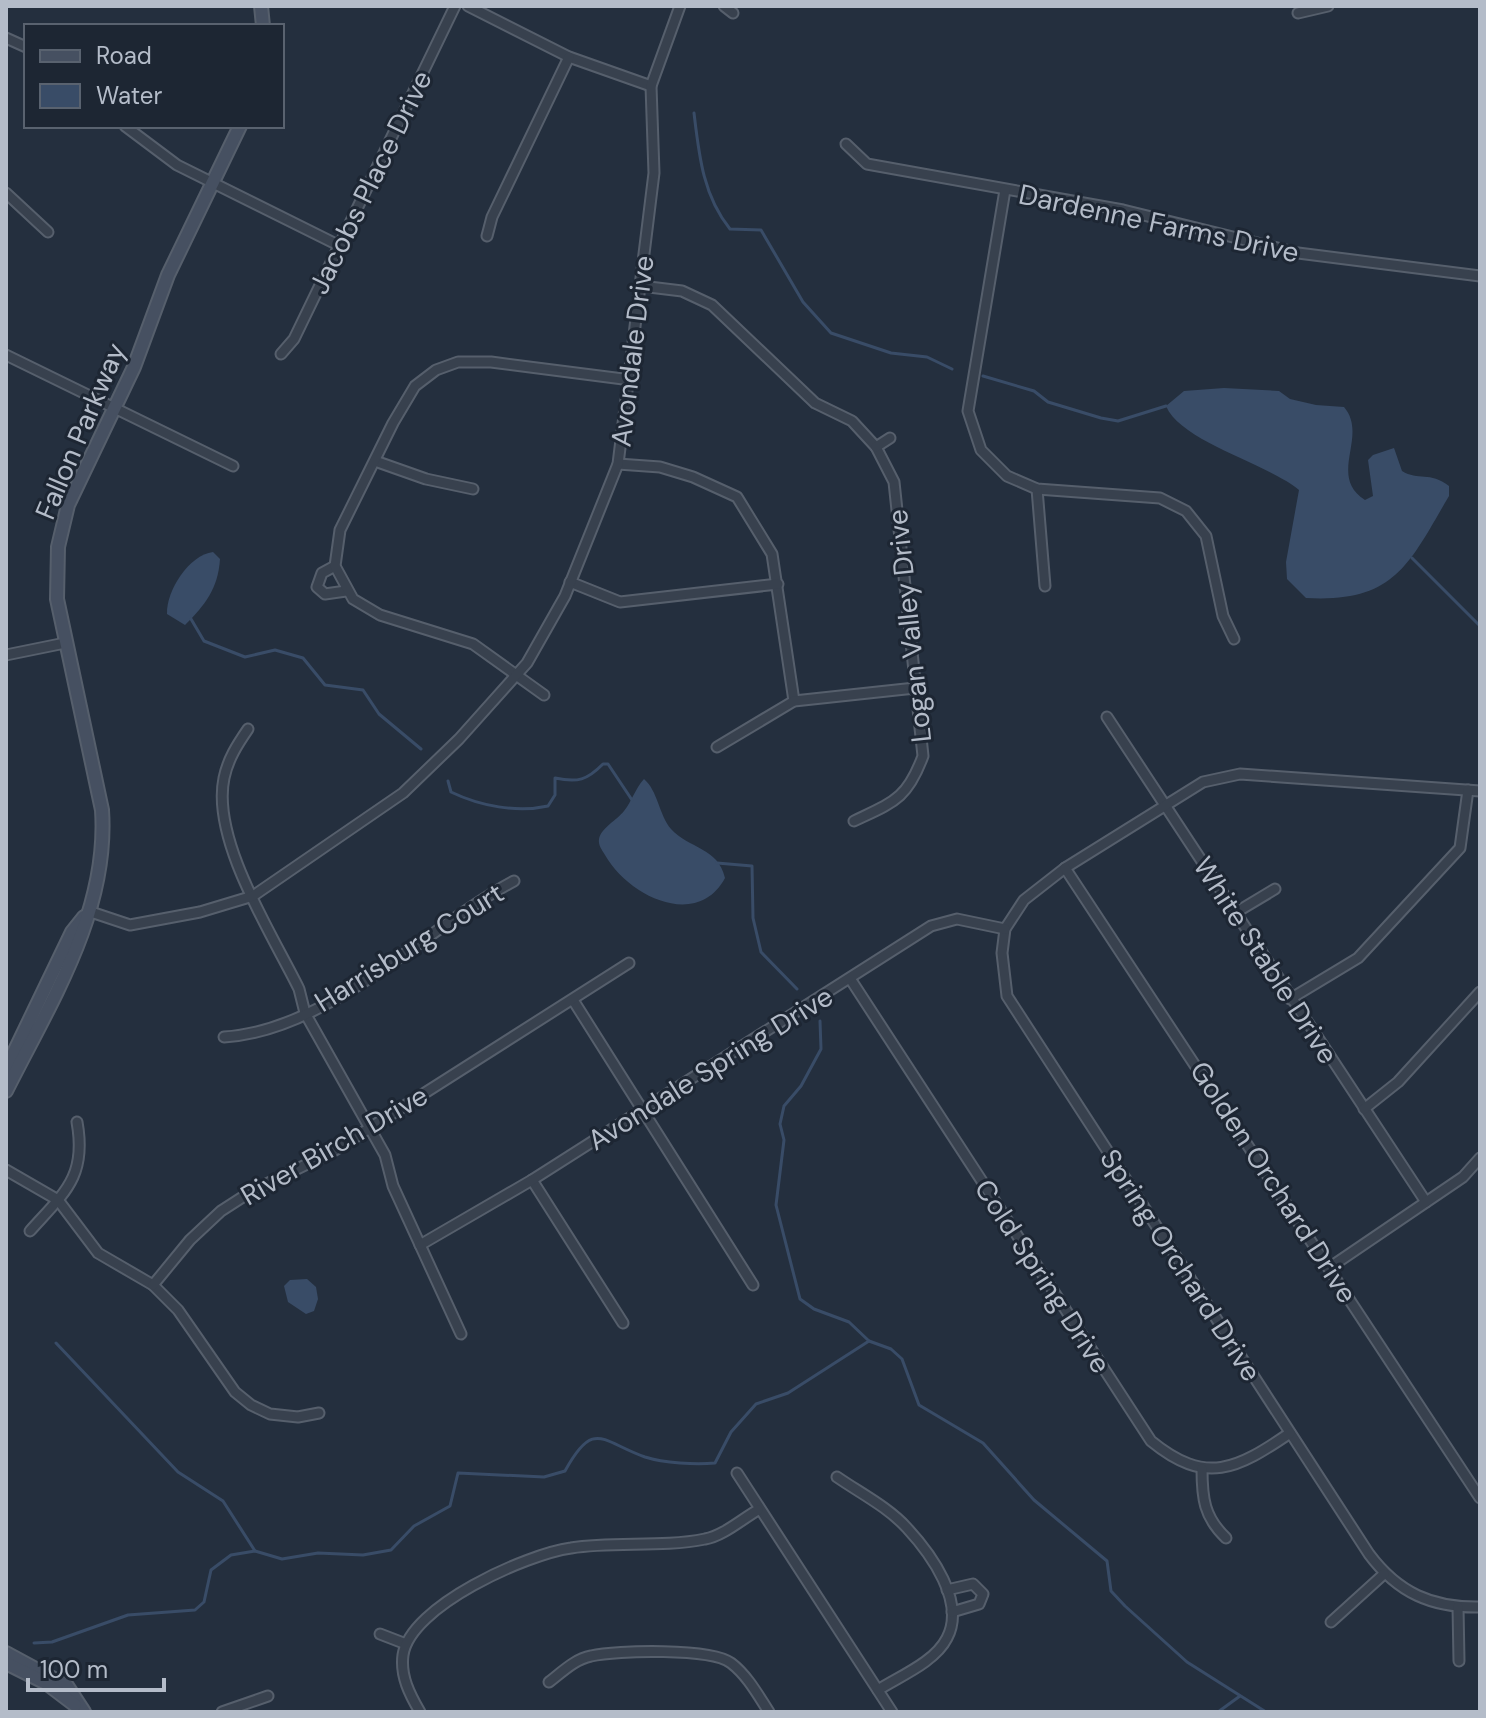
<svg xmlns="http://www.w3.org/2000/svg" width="1486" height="1718" viewBox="0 0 1486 1718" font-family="'DM Sans',sans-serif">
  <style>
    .water { fill: #394c67 }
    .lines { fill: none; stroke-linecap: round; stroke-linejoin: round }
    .stream { stroke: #394c67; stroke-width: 3 }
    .street-casing { stroke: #565f6c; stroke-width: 13 }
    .secondary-casing { stroke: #565f6c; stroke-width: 16 }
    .street { stroke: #38414e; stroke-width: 9 }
    .secondary { stroke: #465061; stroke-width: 12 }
    .labels { text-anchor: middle; stroke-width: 6; stroke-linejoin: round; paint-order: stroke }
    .street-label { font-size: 28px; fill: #b4bcc9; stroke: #1d2633 }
  </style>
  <rect width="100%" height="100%" fill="#242f3e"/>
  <g class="water">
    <path d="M 1224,388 L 1279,391 L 1290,399 L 1316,405 L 1344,407 C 1369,436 1327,476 1365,500 L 1373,496 L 1368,460 L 1373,455 L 1394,448 L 1402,471 C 1418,481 1430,471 1449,486 L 1449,496 C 1409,564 1395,603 1306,598 L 1287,579 L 1286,562 L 1299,490 C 1269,464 1181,442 1166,406 L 1184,391 Z"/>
    <path d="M 213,552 L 220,559 C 218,589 205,605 185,625 L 167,614 C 166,591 189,555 213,552 Z"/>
    <path d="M 644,779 C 658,791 659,815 671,829 C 689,849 718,847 725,878 C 697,930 628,896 605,855 C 602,850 598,845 599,839 C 601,828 617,820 624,811 C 632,801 635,789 644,779 Z"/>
    <polygon points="307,1279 316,1287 318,1299 314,1311 306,1314 288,1302 284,1286 290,1280"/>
  </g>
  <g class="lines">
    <g class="stream">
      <path d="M 694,113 C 699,155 703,196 730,229 L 761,230 L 803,302 L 831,333 L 891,353 L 927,357 L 952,369"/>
      <polyline points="983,376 1034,391 1048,402 1101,418 1118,421 1166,406"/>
      <polyline points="1412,558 1480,626"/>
      <polyline points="191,619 204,641 245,657 275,650 303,658 325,685 363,690 379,714 421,749"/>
      <path d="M 448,781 L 451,792 C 480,806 517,813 548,806 L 555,795 L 555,778 C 578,783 587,780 603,764 L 608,764 L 632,800"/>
      <polyline points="717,863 752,866 753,918 761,952 797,989"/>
      <polyline points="820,1021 821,1049 801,1086 784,1106 780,1124 784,1140 776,1205 800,1299 814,1309 849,1322 869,1341 891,1349 902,1359 919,1405 983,1443 1034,1500 1107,1561 1111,1591 1125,1606 1187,1662 1266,1712"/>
      <polyline points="56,1343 178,1472 223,1501 255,1551"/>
      <path d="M 34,1643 L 52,1642 L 128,1615 L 195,1610 L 204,1602 L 211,1570 L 231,1555 L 255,1551 L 282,1559 L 318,1553 L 363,1555 L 391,1550 L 414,1526 L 450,1506 L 458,1473 L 544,1477 L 565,1471 C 594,1418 602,1442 645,1457 C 664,1463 696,1465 715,1463 L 731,1432 L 756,1404 L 788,1393 L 869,1341"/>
      <polyline points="1218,1712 1240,1696"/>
    </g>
    <defs>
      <g id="street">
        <polyline points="468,6 569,57 651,86"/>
        <polyline points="724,6 733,13"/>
        <polyline points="1298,13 1328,6"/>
        <polyline points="6,38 26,47"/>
        <polyline points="125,126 177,165 340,246"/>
        <polyline points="846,144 867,164 1123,210 1298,253 1480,276"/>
        <polyline points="1005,190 968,411 981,450 1007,476 1037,489 1160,498 1186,511 1206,536 1223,616 1234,639"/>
        <polyline points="6,193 48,232"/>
        <polyline points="487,236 492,217 569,57"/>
        <path d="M 641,286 L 682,291 L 712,305 L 815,403 L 852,421 L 876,447 L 894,482 L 923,756 C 907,799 894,802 854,821"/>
        <polyline points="281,354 294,339 455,6"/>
        <polyline points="6,355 233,466"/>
        <polyline points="876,447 890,438"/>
        <polyline points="375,461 426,479 473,489"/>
        <polyline points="618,464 660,467 693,477 737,497 772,554 794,701"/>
        <polyline points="1037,489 1045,586"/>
        <polyline points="335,566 322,573 317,587 325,594 346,591"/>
        <polyline points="570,582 620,602 778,584"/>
        <polyline points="6,655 65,643"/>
        <polyline points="544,695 473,644 380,615 353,599 335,566 340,530 393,423 415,386 436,370 458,362 491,362 631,380"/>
        <polyline points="1107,717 1426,1202"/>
        <path d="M 248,729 C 237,745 228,759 224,778 C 211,840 272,934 299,989 L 305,1013 L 385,1155 L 393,1186 L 461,1334"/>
        <polyline points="717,747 794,701 915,688"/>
        <path d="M 1480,791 L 1240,774 L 1203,782 L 1065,868 L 1024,900 L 1005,929 L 1002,953 L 1007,996 L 1369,1554 C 1398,1593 1432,1608 1480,1607"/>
        <polyline points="1065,868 1480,1498"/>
        <polyline points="88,911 130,925 200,912 253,896 403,793 459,739 527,663 565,596 618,464 654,173 651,86 680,6"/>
        <polyline points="1235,913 1275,889"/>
        <path d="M 851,980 L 1151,1441 C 1206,1486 1237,1469 1290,1433"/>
        <polyline points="1290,999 1358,958 1460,848 1468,790"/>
        <polyline points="573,1000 753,1285"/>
        <path d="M 224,1037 C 328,1031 424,929 514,881"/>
        <polyline points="1364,1109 1398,1082 1480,992"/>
        <polyline points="6,1170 58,1200 98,1253 153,1285 178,1310 235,1392 251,1405 270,1414 298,1417 319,1413"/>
        <polyline points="532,1180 623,1323"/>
        <path d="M 30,1231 C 64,1193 87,1177 77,1122"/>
        <polyline points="420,1245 532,1180 931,926 957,919 1005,929"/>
        <polyline points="1329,1268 1463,1177 1480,1158"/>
        <polyline points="153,1285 190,1240 221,1211 252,1191 332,1152 629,963"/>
        <path d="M 1202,1469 C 1202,1498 1204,1517 1226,1538"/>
        <polyline points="737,1473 892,1712"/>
        <path d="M 837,1477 C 860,1493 888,1507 907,1528 C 931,1554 966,1602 947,1638 C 935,1662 900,1676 878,1690"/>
        <polyline points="947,1590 973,1584 983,1594 979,1604 952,1612"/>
        <polyline points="1458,1607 1459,1661"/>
        <polyline points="1331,1622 1384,1574"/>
        <polyline points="380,1634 406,1644"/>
        <path d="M 549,1682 C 562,1672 575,1659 591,1656 C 617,1650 711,1648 731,1663 C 747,1675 758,1695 769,1712"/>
        <polyline points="222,1712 268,1696"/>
        <path d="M 420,1712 C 410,1695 400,1676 403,1655 C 410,1606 527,1554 571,1548 C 615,1541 661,1548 705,1539 C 723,1536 742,1519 758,1510"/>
      </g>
      <g id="secondary">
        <polyline points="261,6 263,26"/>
        <polyline points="6,1069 72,932 84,917"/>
        <path d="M 6,1091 C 50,1003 109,912 102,810 L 57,599 L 58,547 L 68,505 L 134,367 L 168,275 L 240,126"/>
        <polyline points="6,1653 67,1686 84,1712"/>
        <polyline points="6,1663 46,1683 75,1705"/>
      </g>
    </defs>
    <use href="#street" class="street-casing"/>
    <use href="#secondary" class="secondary-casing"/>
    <use href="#street" class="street"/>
    <use href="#secondary" class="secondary"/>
  </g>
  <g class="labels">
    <g class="street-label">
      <text transform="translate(370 182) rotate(-64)" y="10">Jacobs Place Drive</text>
      <text transform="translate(1159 223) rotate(12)" y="10">Dardenne Farms Drive</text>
      <text transform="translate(632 351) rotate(-83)" y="10">Avondale Drive</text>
      <text transform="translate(80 431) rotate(-67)" y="10">Fallon Parkway</text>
      <text transform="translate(909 626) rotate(-96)" y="10">Logan Valley Drive</text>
      <text transform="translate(409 947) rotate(-32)" y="10">Harrisburg Court</text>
      <text transform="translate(1266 960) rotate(57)" y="10">White Stable Drive</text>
      <text transform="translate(710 1068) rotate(-32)" y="10">Avondale Spring Drive</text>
      <text transform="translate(334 1145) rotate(-30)" y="10">River Birch Drive</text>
      <text transform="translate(1274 1182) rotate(57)" y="10">Golden Orchard Drive</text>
      <text transform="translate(1181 1265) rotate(57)" y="10">Spring Orchard Drive</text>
      <text transform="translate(1043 1276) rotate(57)" y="10">Cold Spring Drive</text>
    </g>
  </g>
  <rect width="1486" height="1718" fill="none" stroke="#b4bcc9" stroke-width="16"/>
  <rect x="24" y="24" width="260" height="104" fill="#1d2633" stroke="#59626f" stroke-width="2"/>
  <rect x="40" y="50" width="40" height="12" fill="#465061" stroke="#59626f" stroke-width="2"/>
  <text x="96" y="64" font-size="24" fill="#b4bcc9">Road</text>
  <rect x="40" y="84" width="40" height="24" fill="#394c67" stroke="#59626f" stroke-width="2"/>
  <text x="96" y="104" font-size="24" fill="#b4bcc9">Water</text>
  <path d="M28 1678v12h136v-12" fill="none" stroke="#b4bcc9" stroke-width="4"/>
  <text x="40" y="1678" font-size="24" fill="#b4bcc9" stroke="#1d2633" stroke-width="6" paint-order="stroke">100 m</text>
</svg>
